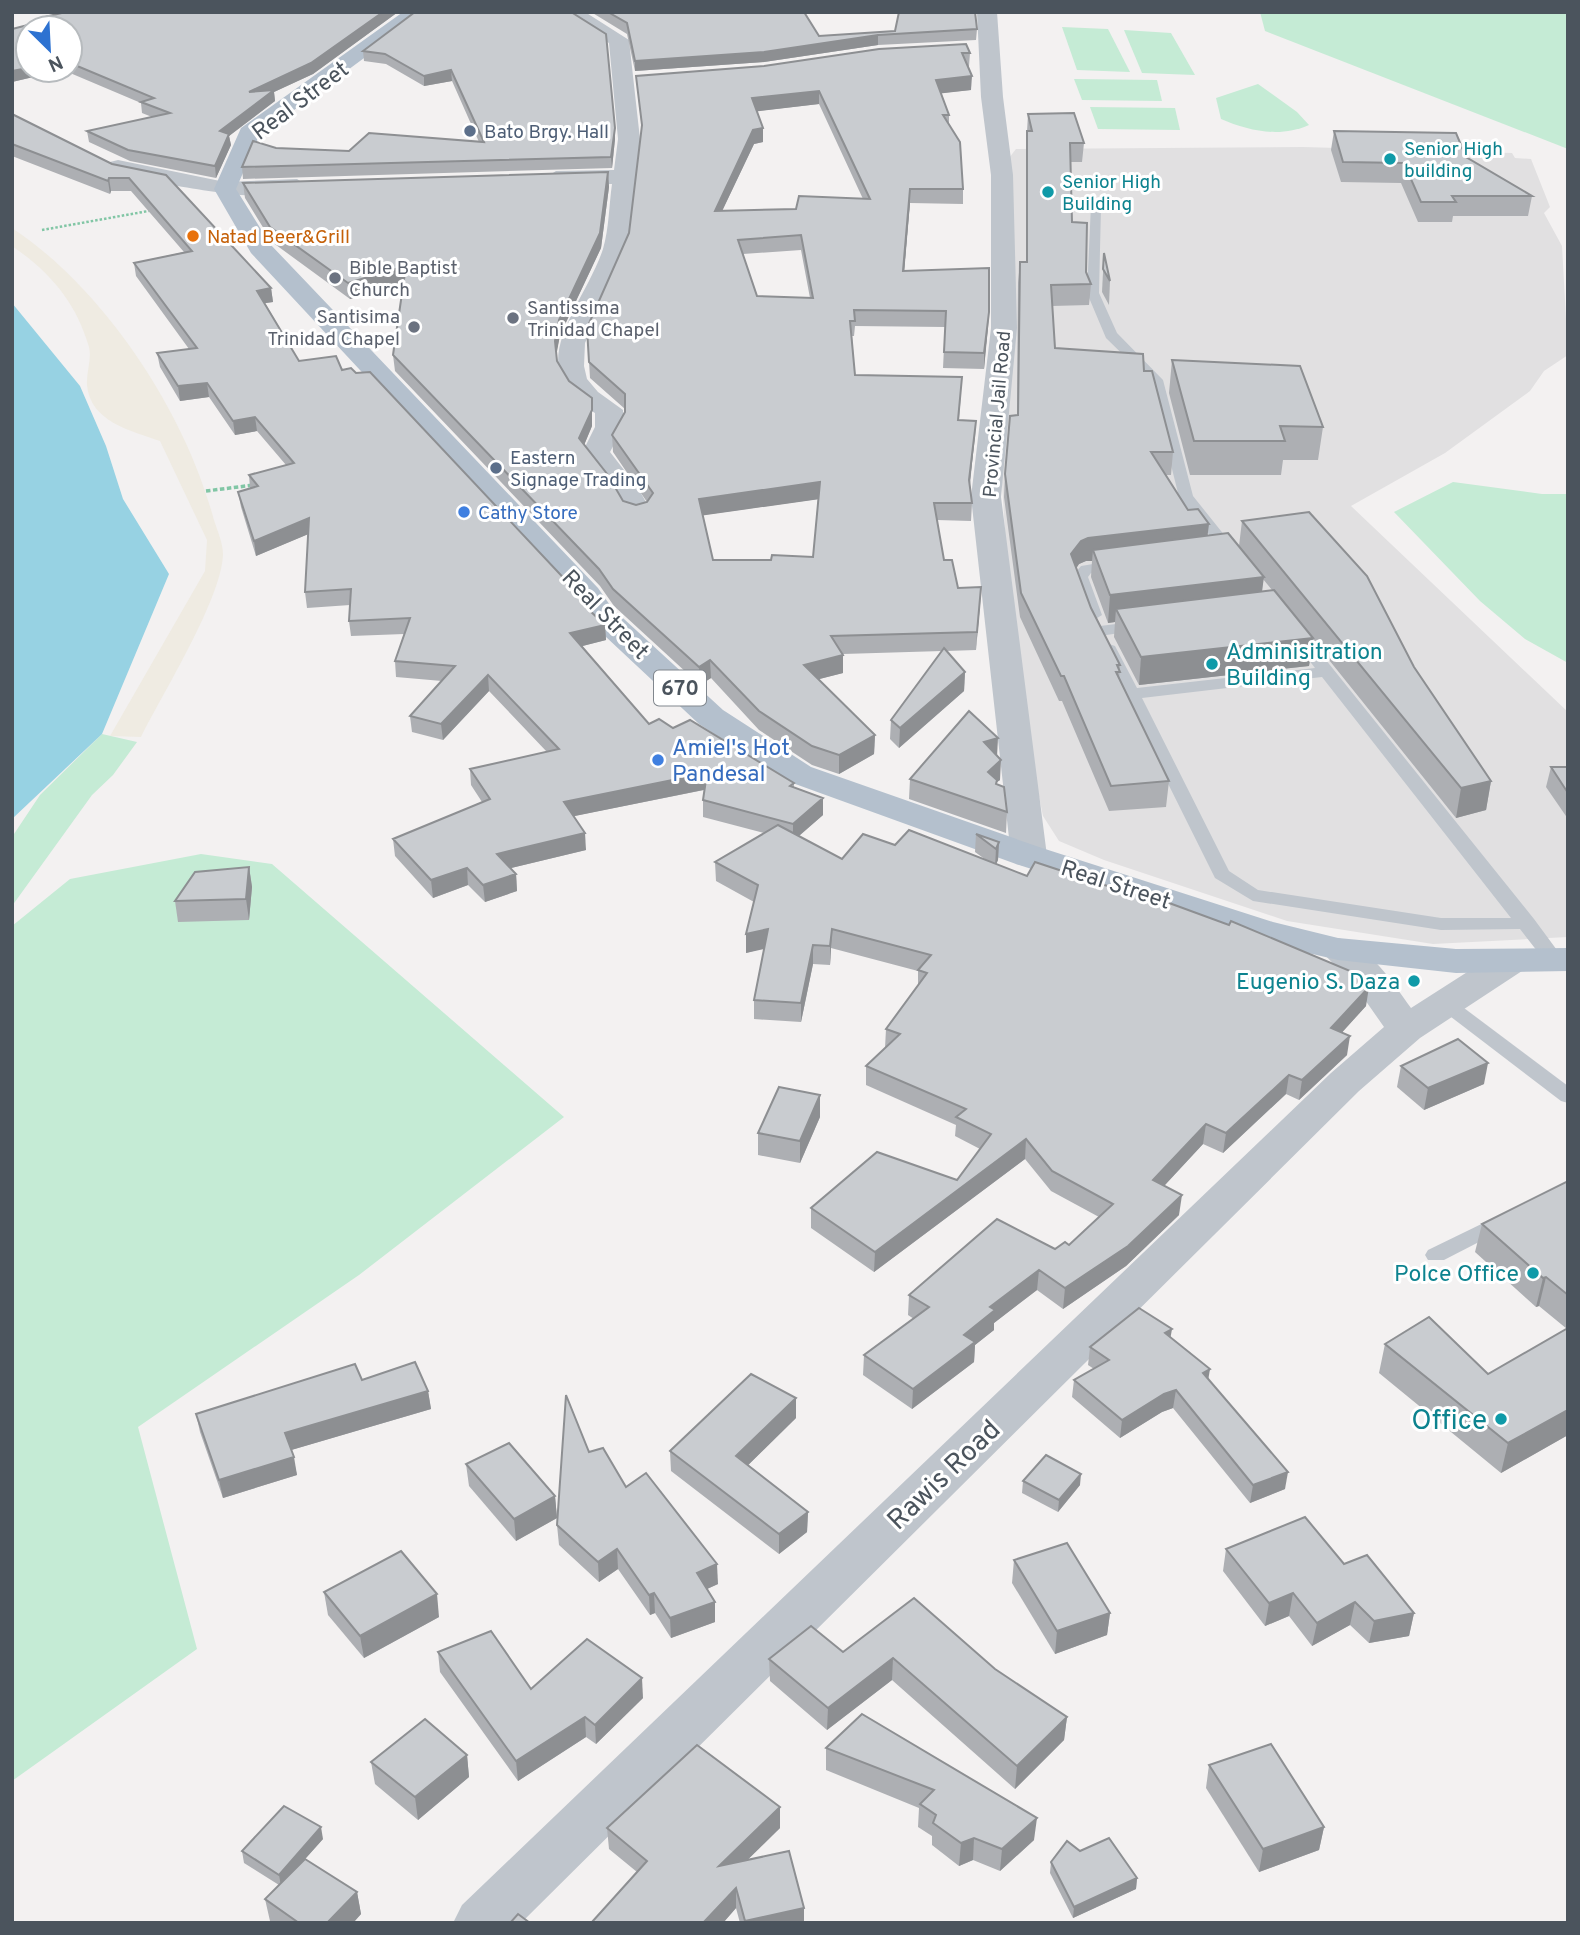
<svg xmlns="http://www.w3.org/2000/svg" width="1580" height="1935" viewBox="0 0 1580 1935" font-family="Overpass,sans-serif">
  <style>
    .education { fill: #e1e0e1 }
    .green { fill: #c5ebd5 }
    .sand { fill: #efebe2 }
    .water { fill: #97d2e3 }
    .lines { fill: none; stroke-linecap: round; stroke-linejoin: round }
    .path-far1 { stroke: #81c6a5; stroke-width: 2.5; stroke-dasharray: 2.5 2; stroke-linecap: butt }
    .path { stroke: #81c6a5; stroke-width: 3.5; stroke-dasharray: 4.5 2.5; stroke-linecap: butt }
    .lane { fill: #bfc5cc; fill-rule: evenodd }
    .street { fill: #bfc5cc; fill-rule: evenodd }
    .primary { fill: #b4c0cd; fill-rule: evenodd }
    .wall { fill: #adafb3; fill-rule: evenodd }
    .shaded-wall { fill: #8d8f92 }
    .building { fill: #c9ccd0; stroke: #8d8f92; stroke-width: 2; fill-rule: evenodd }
    .service-dot { fill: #5c6f8a; stroke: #fff; stroke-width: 2.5 }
    .culture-dot { fill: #0f9aa8; stroke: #fff; stroke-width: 2.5 }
    .food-dot { fill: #e8710a; stroke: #fff; stroke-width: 2.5 }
    .worship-dot { fill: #6b7280; stroke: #fff; stroke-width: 2.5 }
    .shop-dot { fill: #3f7fe0; stroke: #fff; stroke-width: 2.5 }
    .labels { text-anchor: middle; stroke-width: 6; stroke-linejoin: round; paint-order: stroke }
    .far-service-label { font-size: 19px; fill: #4e5e75; stroke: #fff; text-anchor: start }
    .far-culture-label { font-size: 19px; fill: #0d838f; stroke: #fff; text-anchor: start }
    .far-food-label { font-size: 19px; fill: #c56008; stroke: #fff; text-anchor: start }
    .far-worship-label { font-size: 19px; fill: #5b616d; stroke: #fff; text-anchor: start }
    .far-street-label { font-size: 19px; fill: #4b545d; stroke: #fff }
    .far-shop-label { font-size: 19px; fill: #366cbe; stroke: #fff; text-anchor: start }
    .shield { fill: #fff; stroke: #81878e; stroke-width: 2 }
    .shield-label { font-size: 21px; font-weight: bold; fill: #4b545d }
    .street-label { font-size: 23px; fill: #4b545d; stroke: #fff }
    .culture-label { font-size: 23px; fill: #0d838f; stroke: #fff; text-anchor: end }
    .shop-label { font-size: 23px; fill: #366cbe; stroke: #fff; text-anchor: start }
    .near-culture-label { font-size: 28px; fill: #0d838f; stroke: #fff; text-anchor: end }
    .near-street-label { font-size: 28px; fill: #4b545d; stroke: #fff }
  </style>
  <rect width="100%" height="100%" fill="#f3f1f1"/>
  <polygon class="education" points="1303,147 1512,153 1515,158 1531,159 1550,207 1544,213 1562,246 1568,355 1544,371 1530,391 1445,453 1351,506 1568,712 1568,937 1433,944 1287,921 1104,860 1059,841 1043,816 1000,605 1005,533 1001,467 1009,158 1016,149"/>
  <g class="green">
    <polygon points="1260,12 1568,12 1568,149 1265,31"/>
    <polygon points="1062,27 1108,29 1130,72 1077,70"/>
    <polygon points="1124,30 1171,33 1195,75 1142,73"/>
    <polygon points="1074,79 1157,80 1162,101 1082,100"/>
    <path d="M 1258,84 L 1297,112 L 1309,125 C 1280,138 1249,131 1221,119 L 1216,98 Z"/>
    <polygon points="1090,107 1175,108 1180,130 1098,129"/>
    <polygon points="1453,482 1542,494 1568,494 1568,663 1525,639 1480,601 1394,512"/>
    <polygon points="102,734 137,742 113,775 92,795 12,906 12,837 40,795"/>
    <polygon points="201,854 272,864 564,1117 359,1275 138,1427 197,1649 12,1781 12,926 70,879"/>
  </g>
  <path class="sand" d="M 12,228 C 103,288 183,409 212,513 C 215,526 223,541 223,554 C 222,598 163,693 141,737 L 110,736 L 205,571 L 207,540 L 160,441 C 132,431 90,422 87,385 C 86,373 92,359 89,347 C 76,302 50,272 12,246 Z"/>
  <polygon class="water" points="12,303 80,386 106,446 123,499 169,574 102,734 12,819"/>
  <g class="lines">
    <polyline class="path-far1" points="42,230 154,210"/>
    <polyline class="path" points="206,491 254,485"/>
    <g class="lane">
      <polygon points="1091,205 1101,207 1099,293 1117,333 1163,380 1193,496 1237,551 1237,557 1227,557 1179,497 1150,381 1106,338 1087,293"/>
      <polygon points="1117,560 1122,562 1122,568 1091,573 1088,577 1102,615 1094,620 1088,618 1072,577 1081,566"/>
      <polygon points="1140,621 1148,626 1146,629 1100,636 1092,631 1100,626"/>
      <path d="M 1295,627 L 1301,629 L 1534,919 L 1565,961 L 1562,965 L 1548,965 L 1520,929 L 1441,930 L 1253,901 L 1215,878 L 1101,649 L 1109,644 L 1115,646 L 1137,688 L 1315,668 L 1287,632 ZM 1322,677 L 1511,918 L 1441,918 L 1258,890 L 1229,871 L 1142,698 Z"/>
      <polygon points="1445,997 1452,999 1568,1086 1568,1103 1561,1101 1438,1007 1435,1003 1438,999"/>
      <polygon points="1502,1214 1510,1216 1513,1221 1510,1226 1444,1260 1428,1260 1425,1255 1428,1250"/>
    </g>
    <g class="street">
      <path d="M 560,12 L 585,12 L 629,40 L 640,139 L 627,248 L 585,343 L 584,366 L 587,379 L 598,392 L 623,410 L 623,427 L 610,452 L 638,488 L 651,511 L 646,517 L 636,520 L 626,517 L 611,490 L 582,453 L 595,427 L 595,413 C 517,368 584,307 603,249 C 609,229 609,205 612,184 L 556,185 L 545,178 L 556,171 L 614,170 L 618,139 L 609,43 Z"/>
      <polygon points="977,12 997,12 1003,97 1013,175 1017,328 1001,497 1047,856 1042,864 1029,867 1016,864 1011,856 971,497 991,328 991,175 981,97"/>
      <path d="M 118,160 L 225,182 L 297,179 L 308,186 C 290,213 141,179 110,172 L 107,167 L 110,162 Z"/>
      <path d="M 1338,938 C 1370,946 1392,982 1411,1008 L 1497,953 L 1511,949 L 1525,953 L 1530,961 L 1525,969 L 1420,1038 L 1359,1091 L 521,1923 L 453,1923 L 462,1905 L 1331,1073 L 1384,1027 L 1356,987 L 1319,949 L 1325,941 Z"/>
    </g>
    <polygon class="primary" points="403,12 426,12 259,136 236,189 270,244 598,588 612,608 723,710 811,767 1042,848 1273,922 1338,938 1456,949 1568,948 1568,971 1456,973 1338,960 1249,939 1016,864 787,781 699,724 590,622 576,602 251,253 214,189 241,128"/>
  </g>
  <g class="wall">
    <path d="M 66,12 L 398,12 L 313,74 L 274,92 L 275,101 L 229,136 L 231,145 L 216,178 L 130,161 L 89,142 L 87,131 L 152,117 L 142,113 L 141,103 L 63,70 L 12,82 L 12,29 L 50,20 L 49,16 ZM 28,28 L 70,28 L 70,70 L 28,70 Z"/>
    <polygon points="415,12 615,139 612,168 243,179 242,167 276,148 349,151 479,142 452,81 424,86 386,64 364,61 363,51"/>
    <polygon points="591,12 804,12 819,36 977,29 976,40 878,45 764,62 635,71 627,34"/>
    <path d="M 970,53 L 969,66 L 968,66 L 971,90 L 941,93 L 949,115 L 949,125 L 963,189 L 963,204 L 910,203 L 904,271 L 989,312 L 984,369 L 943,368 L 945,327 L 855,326 L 854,336 L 852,336 L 855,375 L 961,393 L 959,420 L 976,421 L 970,485 L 972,503 L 971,521 L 937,520 L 944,560 L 958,588 L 981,587 L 976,650 L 946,651 L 965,672 L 964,691 L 899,748 L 890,739 L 891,720 L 942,651 L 843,654 L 843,673 L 819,679 L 875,735 L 874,754 L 839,774 L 812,765 L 759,730 L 711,678 L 700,685 L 614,606 L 600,586 L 395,371 L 393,355 L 404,283 L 350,299 L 272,242 L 245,198 L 243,183 L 608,172 L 609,187 L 601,248 L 560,335 L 556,354 L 557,361 L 592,426 L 584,445 L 623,501 L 636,505 L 647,502 L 613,452 L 612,435 L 625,412 L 625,409 L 590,378 L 587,328 L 629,233 L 642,130 L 636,76 ZM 819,104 L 863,199 L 796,209 L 722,211 L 754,144 L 763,142 L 763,128 L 757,111 ZM 801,250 L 810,298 L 757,296 L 743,254 ZM 818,499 L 813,557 L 771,560 L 713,560 L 703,515 Z"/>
    <polygon points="12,114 112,164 271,288 273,302 265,303 299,361 342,370 605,625 606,640 582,646 649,724 673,728 794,783 794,787 823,798 823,815 799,836 842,859 895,845 986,860 975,852 976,834 999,842 998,860 996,864 1366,1006 1342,1032 1347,1055 1299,1100 1286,1094 1223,1153 1203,1144 1164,1186 1179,1215 1126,1266 1063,1309 1037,1290 994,1323 994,1330 975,1345 974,1362 912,1409 863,1375 864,1355 914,1319 908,1315 909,1295 1069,1245 1099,1217 1051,1191 1025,1159 874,1272 811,1228 811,1208 957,1180 980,1149 955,1136 956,1125 866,1085 866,1066 885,1048 886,1029 918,986 918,971 831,948 830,965 813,964 801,1022 754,1019 754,1000 764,948 746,953 746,934 754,902 716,881 715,862 764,833 703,817 703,800 704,790 574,816 586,850 511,868 516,874 517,891 485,902 468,885 433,898 395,856 393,839 482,802 471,785 470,769 547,752 489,691 443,740 412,732 410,716 442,681 396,677 395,661 404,634 351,636 349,621 350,605 307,608 305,592 308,534 256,556 241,507 238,492 250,488 249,475 286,465 257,431 235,435 209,397 180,401 160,367 157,353 189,349 136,276 134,263 184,252 131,191 111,191 110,194 12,156"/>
    <path d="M 1028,114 L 1084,143 L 1082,162 L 1070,162 L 1072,222 L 1086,272 L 1091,284 L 1089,305 L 1052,306 L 1055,348 L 1144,371 L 1173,452 L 1171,475 L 1166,475 L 1188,510 L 1208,535 L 1239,546 L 1242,521 L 1414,667 L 1491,781 L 1486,810 L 1456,818 L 1313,640 L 1309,666 L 1139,685 L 1114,637 L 1115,622 L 1108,623 L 1091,577 L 1092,561 L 1086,561 L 1079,564 L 1076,568 L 1091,608 L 1120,665 L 1119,680 L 1169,781 L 1166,807 L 1109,811 L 1062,701 L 1059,701 L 1020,617 L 1004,497 L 1005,474 L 1017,415 L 1018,283 L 1020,262 L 1026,262 L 1026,150 ZM 1263,579 L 1272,590 L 1262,592 Z"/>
    <polygon points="1334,131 1466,157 1532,196 1528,216 1453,216 1452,222 1418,222 1401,183 1341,182 1331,150"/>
    <polygon points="1104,253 1110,281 1109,305 1102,292"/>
    <polygon points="1172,360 1323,427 1318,460 1283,460 1281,475 1190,475 1169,393"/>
    <polygon points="997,756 1000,780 997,782 997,784 1007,812 1006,833 909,799 910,779"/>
    <polygon points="1551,767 1568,767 1568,819 1546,787"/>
    <polygon points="249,867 252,887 249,920 178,922 175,901"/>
    <polygon points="1401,1066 1484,1084 1424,1110 1397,1087"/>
    <polygon points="820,1095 820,1117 800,1163 758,1155 758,1133"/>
    <polygon points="1568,1181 1568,1435 1501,1473 1379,1373 1385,1344 1488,1374 1567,1329 1539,1306 1536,1307 1475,1252 1482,1224"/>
    <polygon points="1170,1337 1208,1379 1285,1489 1250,1503 1173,1408 1162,1412 1120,1438 1072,1397 1074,1380 1094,1369 1088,1365 1090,1347"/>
    <polygon points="362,1380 428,1391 431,1409 291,1450 297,1475 223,1498 200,1432 196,1414"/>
    <polygon points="796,1418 748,1465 808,1512 807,1532 779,1554 671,1471 670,1451"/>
    <polygon points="589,1452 626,1487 718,1584 707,1589 715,1602 715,1622 671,1638 655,1613 650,1615 618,1569 599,1582 559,1545 557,1525"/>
    <polygon points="466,1464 555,1496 557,1518 516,1541 469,1486"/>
    <polygon points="1023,1481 1080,1485 1058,1512 1022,1493"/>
    <polygon points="1226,1549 1344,1564 1414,1613 1409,1636 1369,1643 1350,1625 1312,1646 1289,1616 1265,1626 1223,1571"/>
    <polygon points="1014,1560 1110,1613 1107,1635 1055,1654 1012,1583"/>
    <polygon points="324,1592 439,1617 364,1658 328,1615"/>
    <polygon points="438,1652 531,1689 643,1698 596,1744 586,1737 518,1781 440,1672"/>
    <polygon points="843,1652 995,1669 1067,1717 1064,1740 1015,1789 892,1680 827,1730 770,1681 769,1659"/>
    <polygon points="862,1714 1034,1840 1000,1871 973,1860 959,1866 932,1845 932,1836 918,1827 919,1808 826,1770 826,1748"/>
    <polygon points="467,1755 469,1777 418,1820 375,1784 371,1762"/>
    <polygon points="1209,1765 1324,1827 1319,1850 1259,1872 1206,1788"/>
    <polygon points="607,1828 780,1828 747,1860 804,1923 740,1923 736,1908 723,1923 592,1923 637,1872 609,1849"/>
    <polygon points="323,1839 305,1859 357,1892 361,1914 353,1923 272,1923 270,1921 265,1899 279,1885 244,1863 242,1851"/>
    <polygon points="1080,1851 1137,1878 1136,1889 1073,1918 1050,1873 1051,1862"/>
  </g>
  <g class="shaded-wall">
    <polygon points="383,12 398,12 313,74 274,92 275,101 229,136 231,145 216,178 215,166 220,131 249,92"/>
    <polygon points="878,35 878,45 764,62 635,71 635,61"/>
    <polygon points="28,68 28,70 63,70 12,82 12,71"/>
    <polygon points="451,70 452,81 424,86 424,76"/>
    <polygon points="972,76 971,90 936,94 936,80"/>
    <polygon points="819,91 819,104 752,112 752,98"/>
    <polygon points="615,128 615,139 612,168 611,157"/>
    <polygon points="763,128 763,142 754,144 715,226 715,211 753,130"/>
    <polygon points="608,172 609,187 601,248 560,335 556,357 555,341 559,320"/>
    <polygon points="109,178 111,191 110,194 108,181"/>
    <polygon points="910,189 910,203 903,286 903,271"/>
    <polygon points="406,266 408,282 350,299 348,283"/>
    <polygon points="271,288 273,302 259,304 257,291"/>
    <polygon points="989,312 988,328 984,369 984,353"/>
    <polygon points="207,383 209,397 180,401 178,386"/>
    <polygon points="592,398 592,426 580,455 579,438"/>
    <polygon points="255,417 257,431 235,435 233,421"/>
    <polygon points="976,421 975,437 968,497 969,480"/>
    <polygon points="820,482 820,499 699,516 699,499"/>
    <polygon points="309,518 311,533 256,556 254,541"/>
    <polygon points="1209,524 1206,548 1093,550 1092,561 1086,561 1079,564 1070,578 1071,554 1081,541 1088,538"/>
    <polygon points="1264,577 1260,605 1116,609 1115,622 1108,623 1110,595"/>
    <polygon points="981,587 980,605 976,650 977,632"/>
    <polygon points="605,625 606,640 571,649 570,633"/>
    <polygon points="1313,638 1309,666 1139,685 1141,657"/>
    <polygon points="843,655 843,673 804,683 804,665"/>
    <polygon points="710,660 711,678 700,685 699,667"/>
    <polygon points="965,672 964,691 899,748 900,728"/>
    <polygon points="488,675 489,691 443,740 441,724"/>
    <polygon points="875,735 874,754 839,774 839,755"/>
    <polygon points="998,738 997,757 984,742"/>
    <polygon points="1001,760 1000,780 997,782 996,800 988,772"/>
    <polygon points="707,773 708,789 565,818 564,802"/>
    <polygon points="1491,781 1486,810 1456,818 1461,788"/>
    <polygon points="823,798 823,815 793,841 793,824"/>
    <polygon points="585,833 586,850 499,871 497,854"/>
    <polygon points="999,842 998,860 995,867 996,849"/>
    <polygon points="249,867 252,887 249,920 246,899"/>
    <polygon points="467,868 468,885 433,898 431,880"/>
    <polygon points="516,874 517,891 485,902 483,885"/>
    <polygon points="768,929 768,948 746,953 746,934"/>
    <polygon points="832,929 831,948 830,965 830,946"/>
    <polygon points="813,945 813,964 801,1022 801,1003"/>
    <polygon points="1369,987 1366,1006 1328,1048 1331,1028"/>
    <polygon points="1350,1036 1347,1055 1299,1100 1302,1080"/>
    <polygon points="1488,1063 1484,1084 1424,1110 1428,1088"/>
    <polygon points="1289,1075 1286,1094 1223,1153 1226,1133"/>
    <polygon points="820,1095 820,1117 800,1163 800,1141"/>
    <polygon points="1206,1124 1203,1144 1151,1200 1153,1180"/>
    <polygon points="1026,1139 1025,1159 874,1272 875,1252"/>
    <polygon points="1182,1195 1179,1215 1126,1266 1063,1309 1065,1288"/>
    <polygon points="1039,1270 1037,1290 994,1323 994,1330 975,1345 974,1362 912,1409 913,1389 990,1307"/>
    <polygon points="1546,1277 1539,1306 1536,1307 1543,1278"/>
    <polygon points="1172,1329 1169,1346 1165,1333"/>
    <polygon points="1210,1369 1207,1387 1203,1373"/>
    <polygon points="1176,1390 1173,1408 1162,1412 1120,1438 1122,1420 1164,1394"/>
    <polygon points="428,1391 431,1409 288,1451 285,1433"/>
    <polygon points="796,1398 796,1418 737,1476 736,1456"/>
    <polygon points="1568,1410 1568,1435 1501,1473 1508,1443"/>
    <polygon points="294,1457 297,1475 223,1498 219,1480"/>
    <polygon points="1288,1472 1285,1489 1250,1503 1253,1485"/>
    <polygon points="1081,1474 1080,1485 1058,1512 1059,1500"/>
    <polygon points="555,1496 557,1518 516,1541 514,1519"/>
    <polygon points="808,1512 807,1532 779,1554 779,1534"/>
    <polygon points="617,1549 618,1569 599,1582 598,1562"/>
    <polygon points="717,1564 718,1584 698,1593 697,1573"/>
    <polygon points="654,1593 655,1613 650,1615 649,1595"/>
    <polygon points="1293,1593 1289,1616 1265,1626 1269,1603"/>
    <polygon points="437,1594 439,1617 364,1658 360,1636"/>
    <polygon points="715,1602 715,1622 671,1638 670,1618"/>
    <polygon points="1355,1602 1350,1625 1312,1646 1317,1623"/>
    <polygon points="1110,1613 1107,1635 1055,1654 1057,1631"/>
    <polygon points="1414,1613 1409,1636 1369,1643 1374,1621"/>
    <polygon points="893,1658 892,1680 827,1730 828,1708"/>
    <polygon points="642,1678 643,1698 596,1744 595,1725"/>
    <polygon points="585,1717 586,1737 518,1781 516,1761"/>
    <polygon points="1067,1717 1064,1740 1015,1789 1017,1766"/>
    <polygon points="467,1755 469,1777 418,1820 415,1797"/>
    <polygon points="780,1807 780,1828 720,1887 719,1866"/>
    <polygon points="1037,1818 1034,1840 1000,1871 1002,1849"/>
    <polygon points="321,1827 323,1839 281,1886 279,1875"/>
    <polygon points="1324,1827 1319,1850 1259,1872 1263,1849"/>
    <polygon points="974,1838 973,1860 959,1866 961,1843"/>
    <polygon points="1137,1878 1136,1889 1073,1918 1074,1907"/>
    <polygon points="736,1888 736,1908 723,1923 703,1923"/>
    <polygon points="357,1892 361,1914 353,1923 327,1923"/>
    <polygon points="804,1908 804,1923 745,1923 745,1921"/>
  </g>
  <g class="building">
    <polygon points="66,12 383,12 311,63 249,92 274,90 220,131 229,134 215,166 128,150 87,131 170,113 141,102 154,98 70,63 70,28 28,28 28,68 12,71 12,29 55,18 49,16"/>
    <polygon points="415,12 571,12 606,34 615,128 611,157 242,167 253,141 276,148 349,151 369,133 484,142 451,70 424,76 385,54 363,51"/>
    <polygon points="608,12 804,12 819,36 895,31 899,12 975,12 977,29 878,35 764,52 635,61 627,23"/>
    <path d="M 966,44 L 970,53 L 962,53 L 972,76 L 936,80 L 949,115 L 943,115 L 960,142 L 963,189 L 910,189 L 903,271 L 989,268 L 989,312 L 984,353 L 944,352 L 946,311 L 854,310 L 855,321 L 850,321 L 855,375 L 962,377 L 958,420 L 976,421 L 969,480 L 972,503 L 934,503 L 944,560 L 952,560 L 958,588 L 981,587 L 977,632 L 831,636 L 843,655 L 804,665 L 875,735 L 839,755 L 812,746 L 759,711 L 710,660 L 699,667 L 613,589 L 599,569 L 393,355 L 406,266 L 348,283 L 270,227 L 243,183 L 608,172 L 600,233 L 559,320 L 555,341 L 557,361 L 569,381 L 592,398 L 592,410 L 579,438 L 608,475 L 623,501 L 636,505 L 647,502 L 653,493 L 612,435 L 625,412 L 625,394 L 589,362 L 587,328 L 629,233 L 642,125 L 636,76 L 764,66 L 879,49 ZM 819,91 L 870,199 L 799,196 L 796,209 L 715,211 L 753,130 L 763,128 L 752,98 ZM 801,235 L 813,298 L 757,296 L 738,240 ZM 820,482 L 813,557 L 772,555 L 771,560 L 713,560 L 699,499 Z"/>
    <polygon points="1074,113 1084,143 1070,143 1072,222 1087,223 1086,272 1091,284 1051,285 1055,348 1143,354 1144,371 1152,371 1173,452 1151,452 1188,510 1198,509 1209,524 1088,538 1081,541 1071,554 1091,608 1120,665 1117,665 1120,672 1116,672 1169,781 1111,786 1064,676 1061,676 1021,593 1005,474 1010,416 1018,415 1020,262 1027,262 1027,131 1032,131 1028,114"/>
    <polygon points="12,114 112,164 166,175 271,288 257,291 299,361 336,356 342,370 351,368 356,373 370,372 573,588 587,608 605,625 570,633 649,724 659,719 673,728 690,720 794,783 790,786 823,798 793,824 703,800 707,773 564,802 585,833 497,854 516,874 483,885 467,868 431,880 393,839 490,799 470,769 559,749 488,675 441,724 410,716 455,666 395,661 410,618 349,621 351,589 305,592 309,518 254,541 238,492 258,486 249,475 294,463 255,417 233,421 207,383 178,386 157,353 197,348 134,263 192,251 129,178 109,178 108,181 12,144"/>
    <polygon points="1334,131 1456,133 1466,157 1532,196 1452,196 1456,202 1421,202 1404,163 1343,162"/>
    <polygon points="1104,253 1110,281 1103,269"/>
    <polygon points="1172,360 1300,366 1323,427 1280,426 1285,441 1194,441"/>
    <polygon points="1309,512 1367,576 1414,667 1491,781 1461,788 1242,521"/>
    <polygon points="1228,533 1264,577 1110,595 1093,550"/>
    <polygon points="1274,590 1313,638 1141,657 1116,609"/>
    <polygon points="944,648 965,672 900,728 891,720"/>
    <polygon points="969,711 998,738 984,742 1001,760 988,772 997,780 996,784 1004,787 1007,812 910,779"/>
    <polygon points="1551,767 1568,767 1568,793"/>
    <polygon points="778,825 842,859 863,834 895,845 909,830 1027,876 1035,862 1147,899 1150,896 1229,925 1231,921 1362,976 1369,987 1331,1028 1350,1036 1302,1080 1289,1075 1226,1133 1206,1124 1153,1180 1182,1195 1128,1246 1065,1288 1039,1270 990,1307 995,1310 964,1335 975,1342 913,1389 864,1355 929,1307 909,1295 997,1219 1055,1249 1065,1242 1069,1245 1113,1204 1052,1171 1026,1139 875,1252 811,1208 877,1152 957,1180 991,1134 956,1117 966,1109 866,1066 900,1034 886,1029 927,973 918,970 931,955 832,929 830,946 813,945 801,1003 754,1000 768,929 746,934 758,885 715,862"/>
    <polygon points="976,834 999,842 996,849"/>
    <polygon points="249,867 246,899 175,901 195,872"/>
    <polygon points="1458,1039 1488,1063 1428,1088 1401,1066"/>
    <polygon points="779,1087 820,1095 800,1141 758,1133"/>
    <polygon points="1568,1181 1568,1295 1546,1277 1543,1278 1482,1224"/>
    <polygon points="1139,1308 1172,1329 1165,1333 1210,1369 1203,1373 1288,1472 1253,1485 1176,1390 1164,1394 1122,1420 1074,1380 1109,1360 1090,1347"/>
    <polygon points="1429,1317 1488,1374 1568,1328 1568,1410 1508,1443 1385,1344"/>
    <polygon points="415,1362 428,1391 285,1433 294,1457 219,1480 196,1414 355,1364 362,1380"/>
    <polygon points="751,1374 796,1398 736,1456 808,1512 779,1534 670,1451"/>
    <polygon points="566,1395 589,1452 603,1448 626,1487 646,1473 717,1564 697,1573 715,1602 670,1618 654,1593 649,1595 617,1549 598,1562 557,1525"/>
    <polygon points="509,1443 555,1496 514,1519 466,1464"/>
    <polygon points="1046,1455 1081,1474 1059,1500 1023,1481"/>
    <polygon points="1305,1517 1344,1564 1367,1555 1414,1613 1374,1621 1355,1602 1317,1623 1293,1593 1269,1603 1226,1549"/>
    <polygon points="1067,1543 1110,1613 1057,1631 1014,1560"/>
    <polygon points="401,1551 437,1594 360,1636 324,1592"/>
    <polygon points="914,1598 995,1669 1067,1717 1017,1766 893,1658 828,1708 769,1659 811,1626 843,1652"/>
    <polygon points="491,1631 531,1689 587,1639 642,1678 595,1725 585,1717 516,1761 438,1652"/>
    <polygon points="862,1714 1037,1818 1002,1849 974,1838 961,1843 933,1823 936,1815 920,1804 934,1790 826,1748"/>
    <polygon points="425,1719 467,1755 415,1797 371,1762"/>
    <polygon points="1271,1744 1324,1827 1263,1849 1209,1765"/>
    <polygon points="697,1745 780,1807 719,1866 789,1851 804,1908 745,1921 736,1888 703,1923 594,1923 592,1922 647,1861 607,1828"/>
    <polygon points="284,1806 321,1827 279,1875 242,1851"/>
    <polygon points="1109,1838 1137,1878 1074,1907 1051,1862 1067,1841 1080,1851"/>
    <polygon points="305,1859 357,1892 327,1923 299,1923 265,1899"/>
    <polygon points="518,1914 530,1923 510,1923"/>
  </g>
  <g class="service-dot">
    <circle cx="470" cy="131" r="7"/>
    <circle cx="496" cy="468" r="7"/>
  </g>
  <g class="culture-dot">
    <circle cx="1390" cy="159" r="7"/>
    <circle cx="1048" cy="192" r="7"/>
    <circle cx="1212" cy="664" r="7"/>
    <circle cx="1414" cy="981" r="7"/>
    <circle cx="1533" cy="1273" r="7"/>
    <circle cx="1501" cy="1419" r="7"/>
  </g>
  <circle class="food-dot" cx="193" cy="236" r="7"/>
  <g class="worship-dot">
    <circle cx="335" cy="278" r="7"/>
    <circle cx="513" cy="318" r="7"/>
    <circle cx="414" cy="327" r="7"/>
  </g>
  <g class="shop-dot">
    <circle cx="464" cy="512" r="7"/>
    <circle cx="658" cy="760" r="7"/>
  </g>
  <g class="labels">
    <g class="far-service-label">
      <text x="484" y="138">Bato Brgy. Hall</text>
      <text x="510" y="464">Eastern<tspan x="510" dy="22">Signage Trading</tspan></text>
    </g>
    <g class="far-culture-label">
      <text x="1404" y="155">Senior High<tspan x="1404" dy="22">building</tspan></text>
      <text x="1062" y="188">Senior High<tspan x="1062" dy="22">Building</tspan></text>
    </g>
    <g class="far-food-label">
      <text x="207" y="243">Natad Beer&amp;Grill</text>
    </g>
    <g class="far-worship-label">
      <text x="349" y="274">Bible Baptist<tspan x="349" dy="22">Church</tspan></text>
      <text x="527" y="314">Santissima<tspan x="527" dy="22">Trinidad Chapel</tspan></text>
      <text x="400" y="323" text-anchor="end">Santisima<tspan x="400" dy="22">Trinidad Chapel</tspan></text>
    </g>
    <g class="far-street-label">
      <text transform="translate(996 414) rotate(-85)" y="7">Provincial Jail Road</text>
    </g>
    <g class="far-shop-label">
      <text x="478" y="519">Cathy Store</text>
    </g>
    <rect class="shield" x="654" y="670.5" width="52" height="35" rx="5"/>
    <g class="shield-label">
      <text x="680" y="695">670</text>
    </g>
    <g class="street-label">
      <text transform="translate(300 100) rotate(-37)" y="8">Real Street</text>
      <text transform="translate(606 614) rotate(46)" y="8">Real Street</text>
      <text transform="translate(1116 884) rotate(18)" y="8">Real Street</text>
    </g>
    <g class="culture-label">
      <text x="1226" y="659" text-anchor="start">Adminisitration<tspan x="1226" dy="26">Building</tspan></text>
      <text x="1400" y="989">Eugenio S. Daza</text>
      <text x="1519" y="1281">Polce Office</text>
    </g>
    <g class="shop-label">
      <text x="672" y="755">Amiel's Hot<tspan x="672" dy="26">Pandesal</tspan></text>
    </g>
    <g class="near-culture-label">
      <text x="1487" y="1429">Office</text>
    </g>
    <g class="near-street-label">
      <text transform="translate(943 1474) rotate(-44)" y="10">Rawis Road</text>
    </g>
  </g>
  <rect width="1580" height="1935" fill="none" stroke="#4b545d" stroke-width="28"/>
  <g transform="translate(49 49) rotate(156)"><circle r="33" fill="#ffffff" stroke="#b7bbbe" stroke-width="2"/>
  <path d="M0-5L12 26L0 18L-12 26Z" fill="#2d72d1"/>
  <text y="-10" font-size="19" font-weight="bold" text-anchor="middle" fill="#4b545d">N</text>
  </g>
</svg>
